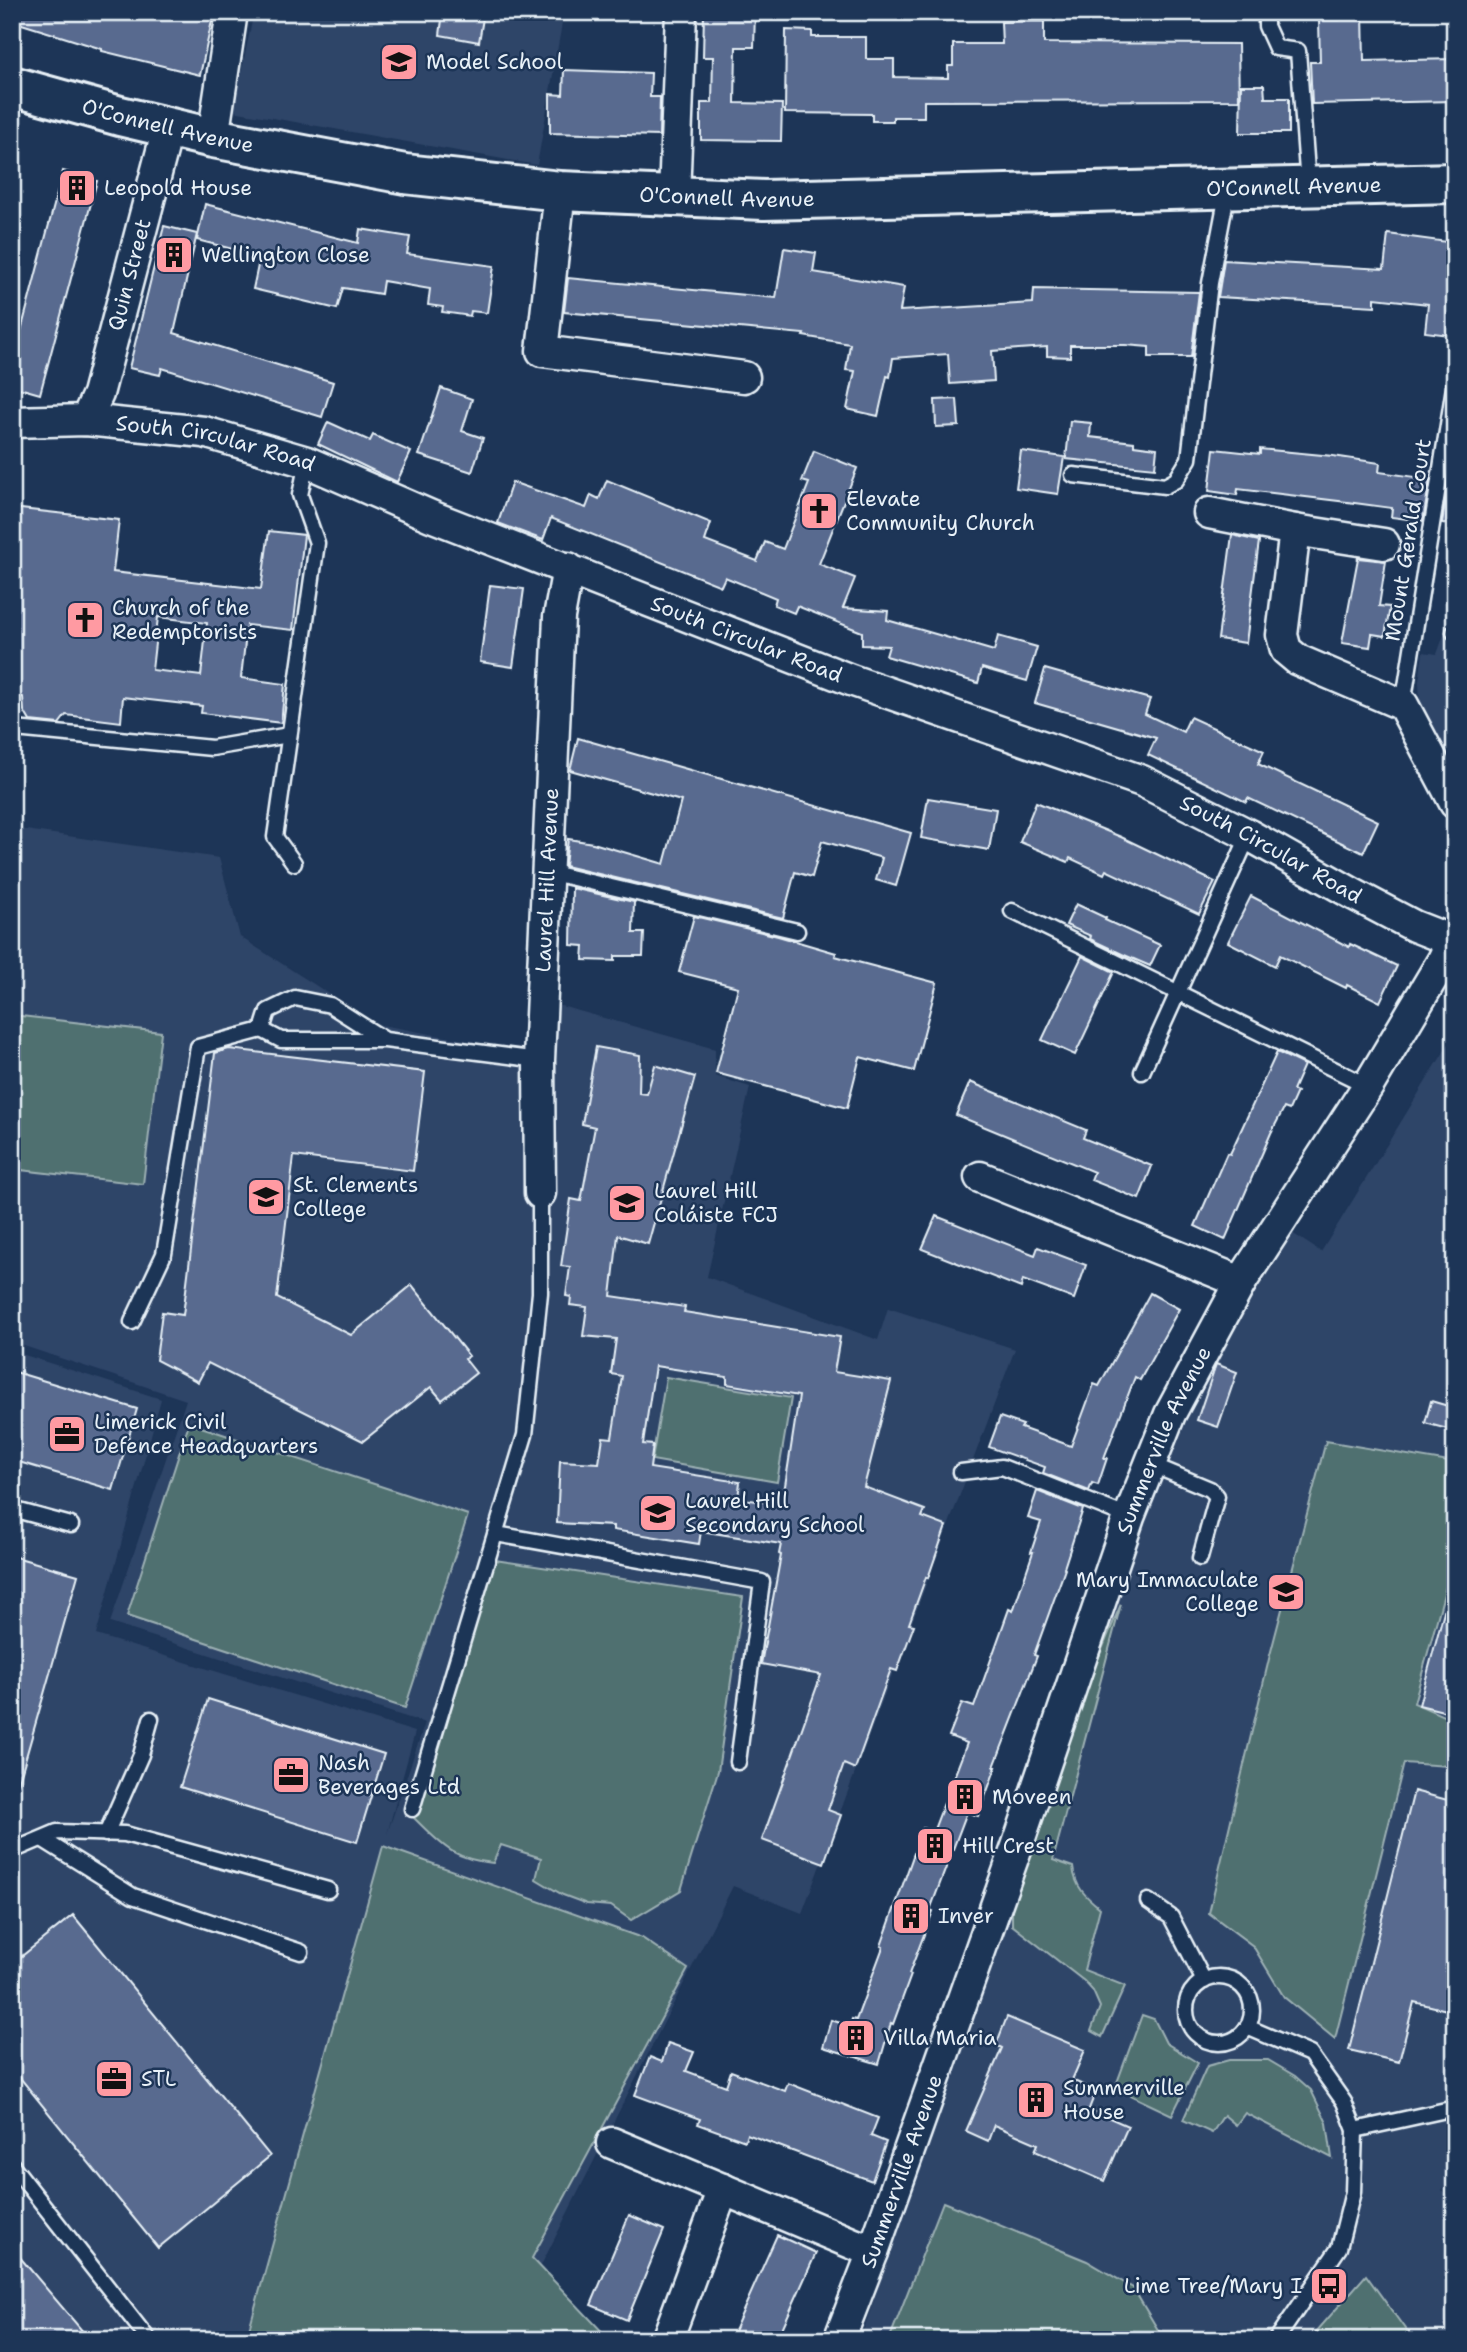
<svg xmlns="http://www.w3.org/2000/svg" width="1467" height="2352" viewBox="0 0 1467 2352" font-family="'Shantell Sans',sans-serif">
  <style>
    .built { fill: #2f4568 }
    .green { fill: #50706f; stroke: #9cb0b4; stroke-width: 2 }
    .building { fill: #596b8f; stroke: #e8f1f8; stroke-width: 2; fill-rule: evenodd }
    .lines { fill: none; stroke-linecap: round; stroke-linejoin: round }
    .lane-casing { stroke: #e8f1f8; stroke-width: 19 }
    .street-casing { stroke: #e8f1f8; stroke-width: 35 }
    .secondary-casing { stroke: #e8f1f8; stroke-width: 44 }
    .lane { stroke: #1d3557; stroke-width: 14 }
    .street { stroke: #1d3557; stroke-width: 30 }
    .secondary { stroke: #1d3557; stroke-width: 38 }
    .labels { text-anchor: middle; stroke-width: 5; stroke-linejoin: round; paint-order: stroke }
    .poi-label { font-size: 21px; fill: #e8f1f8; stroke: #1d3557; text-anchor: start }
    .street-label { font-size: 21px; fill: #e8f1f8; stroke: #1d3557 }
  </style>
  <rect width="100%" height="100%" fill="#1d3557"/>
  <filter id="ink" filterUnits="userSpaceOnUse"><feTurbulence type="fractalNoise" baseFrequency=".0143" numOctaves="2"/><feDisplacementMap in="SourceGraphic" scale="14" xChannelSelector="R" yChannelSelector="G"/><feConvolveMatrix kernelMatrix="1 2 1 2 8 2 1 2 1" color-interpolation-filters="sRGB"/></filter>
  <g filter="url(#ink)">
    <g class="built">
      <polygon points="254,12 564,12 537,165 233,111"/>
      <polygon points="1448,624 1455,626 1455,773 1429,728 1420,705 1419,682 1423,652 1437,654"/>
      <polygon points="12,828 219,858 240,937 376,1024 535,1053 550,1003 715,1049 715,1076 750,1087 707,1277 878,1340 888,1308 1015,1349 802,1913 733,1886 526,2295 575,2340 12,2340 12,1351 161,1399 96,1635 415,1732 387,1834 425,1723 110,1623 186,1400 12,1342"/>
      <polygon points="1455,1034 1455,2172 1442,2190 1455,2200 1455,2340 860,2340 1171,1442 1289,1231 1321,1252"/>
    </g>
    <g class="green">
      <polygon points="12,1015 161,1032 143,1184 12,1169"/>
      <polygon points="666,1377 791,1398 777,1482 652,1460"/>
      <polygon points="189,1423 468,1515 405,1708 127,1616"/>
      <polygon points="1326,1441 1455,1463 1455,1554 1414,1703 1455,1721 1448,1766 1404,1763 1335,2039 1284,1997 1253,1946 1209,1913 1269,1659"/>
      <path d="M 495,1560 L 743,1597 L 718,1771 L 681,1890 L 631,1920 L 611,1906 L 587,1904 L 563,1895 L 536,1879 L 541,1858 L 501,1845 L 493,1863 C 452,1859 442,1845 414,1818 Z"/>
      <path d="M 1121,1604 L 1053,1860 L 1073,1867 C 1075,1887 1085,1896 1100,1908 L 1084,1970 L 1125,1986 L 1102,2037 L 1091,2031 L 1100,2007 L 1093,1991 L 1084,1981 L 1012,1925 L 1012,1901 L 1063,1742 Z"/>
      <polygon points="383,1846 642,1938 688,1969 532,2258 610,2340 246,2340"/>
      <polygon points="1142,2015 1154,2019 1166,2043 1198,2063 1172,2115 1115,2088"/>
      <polygon points="1229,2060 1268,2060 1295,2076 1311,2090 1327,2123 1332,2158 1245,2113 1236,2125 1224,2115 1212,2133 1183,2120 1207,2066"/>
      <polygon points="943,2202 1087,2261 1133,2288 1164,2340 889,2340"/>
      <polygon points="1366,2275 1413,2340 1309,2340"/>
    </g>
    <g class="building">
      <polygon points="12,12 214,12 200,75 102,51 102,49 12,21"/>
      <polygon points="443,12 484,12 479,42 440,35"/>
      <polygon points="704,12 755,12 754,47 736,47 735,103 782,104 781,141 701,140 701,103 712,103 713,57 703,57"/>
      <polygon points="1339,12 1363,12 1364,61 1455,59 1455,101 1312,104 1310,62 1320,62 1319,20 1339,20"/>
      <polygon points="1044,21 1044,43 1238,44 1239,100 924,101 924,117 893,117 893,121 872,121 872,114 785,113 786,30 812,31 812,37 866,37 866,59 894,59 894,77 948,78 948,66 953,66 953,44 1002,44 1001,22"/>
      <polygon points="564,70 651,73 650,97 660,97 659,136 550,133 550,94 563,95"/>
      <polygon points="1241,85 1264,85 1265,98 1289,98 1289,133 1240,133"/>
      <polygon points="63,171 97,181 40,394 12,386 12,365"/>
      <polygon points="205,204 358,243 360,229 410,237 407,254 494,266 487,313 471,311 470,316 442,312 443,307 428,305 430,289 383,281 381,294 343,288 337,309 253,289 260,256 197,240"/>
      <polygon points="164,226 197,234 174,333 333,382 322,417 162,368 160,375 129,368"/>
      <polygon points="1388,234 1455,243 1455,288 1449,335 1425,332 1428,304 1375,298 1375,306 1218,297 1224,260 1384,269"/>
      <polygon points="784,248 816,253 813,272 904,287 900,311 1033,303 1034,289 1199,292 1191,357 1149,357 1149,347 1125,345 1070,345 1070,357 1047,356 1047,347 992,351 994,381 950,384 948,354 893,358 890,377 887,376 878,416 847,409 855,371 846,370 850,344 803,336 804,334 564,312 568,278 776,298"/>
      <polygon points="441,388 472,399 462,431 483,438 472,472 419,455"/>
      <polygon points="957,399 959,426 936,427 935,400"/>
      <polygon points="1070,421 1091,423 1090,437 1134,442 1134,445 1157,448 1155,468 1066,459"/>
      <polygon points="328,422 370,441 373,435 411,452 397,482 318,444"/>
      <polygon points="1214,449 1260,454 1260,449 1333,456 1380,463 1379,472 1430,479 1423,521 1391,517 1392,508 1347,502 1238,489 1237,495 1209,491"/>
      <polygon points="814,451 857,468 819,564 855,578 843,608 888,611 887,620 994,651 998,636 1037,647 1027,681 982,668 978,683 886,656 889,646 862,645 862,632 797,606 794,613 774,605 776,598 725,577 721,586 551,518 543,540 498,523 512,482 586,508 591,495 599,499 607,480 711,523 705,541 757,561 765,542 783,549 809,483 802,481"/>
      <polygon points="1021,451 1064,457 1058,494 1016,488"/>
      <polygon points="1449,481 1455,482 1455,525 1442,523"/>
      <path d="M 12,508 L 119,520 L 113,572 L 261,589 L 269,531 L 304,535 L 293,630 L 247,625 L 241,678 L 285,684 L 281,723 L 201,713 L 202,706 L 123,697 L 121,722 L 66,715 L 59,724 L 30,721 L 24,711 L 23,697 L 12,695 ZM 158,617 L 207,623 L 201,676 L 152,670 Z"/>
      <polygon points="1232,535 1259,541 1246,643 1218,639"/>
      <polygon points="1358,558 1386,561 1379,606 1390,607 1385,636 1372,634 1370,647 1342,643"/>
      <polygon points="490,585 524,589 513,667 480,662"/>
      <polygon points="1045,669 1150,699 1145,714 1183,732 1190,717 1264,751 1258,764 1378,821 1363,853 1248,798 1246,802 1148,755 1156,738 1035,703"/>
      <polygon points="578,738 911,833 896,886 876,880 882,858 822,841 812,877 795,872 783,918 565,866 568,839 593,843 664,864 681,801 570,770"/>
      <polygon points="928,798 996,809 989,850 921,838"/>
      <polygon points="1036,802 1121,837 1215,882 1199,914 1106,870 1104,874 1070,858 1068,862 1020,842"/>
      <polygon points="572,888 634,902 633,933 644,933 643,956 615,956 615,961 583,960 584,946 571,945"/>
      <polygon points="1251,896 1349,947 1350,944 1397,966 1380,1002 1347,985 1346,988 1280,955 1275,966 1228,942"/>
      <polygon points="1076,904 1106,918 1105,920 1160,945 1150,966 1122,954 1090,939 1091,936 1066,925"/>
      <polygon points="694,916 778,936 836,953 835,956 937,983 914,1071 860,1057 847,1108 716,1073 738,987 679,972"/>
      <polygon points="1082,956 1114,972 1075,1055 1042,1040"/>
      <path d="M 596,1047 L 640,1055 L 639,1093 L 647,1094 L 655,1065 L 695,1077 L 648,1244 L 618,1235 L 611,1296 L 685,1307 L 684,1312 L 840,1337 L 834,1372 L 891,1381 L 864,1487 L 925,1510 L 922,1517 L 946,1526 L 928,1578 L 926,1577 L 909,1624 L 914,1625 L 897,1671 L 891,1669 L 855,1769 L 844,1764 L 828,1810 L 841,1815 L 824,1863 L 762,1840 L 821,1675 L 761,1664 L 781,1555 L 779,1554 L 781,1544 L 701,1531 L 699,1544 L 613,1530 L 613,1526 L 557,1523 L 560,1461 L 599,1463 L 603,1437 L 612,1438 L 622,1376 L 611,1374 L 616,1339 L 583,1336 L 587,1307 L 570,1305 L 571,1297 L 566,1296 L 570,1267 L 561,1266 L 571,1199 L 581,1201 L 595,1127 L 582,1124 ZM 655,1366 L 727,1377 L 727,1384 L 799,1396 L 782,1505 L 738,1498 L 740,1482 L 650,1468 L 653,1445 L 643,1444 Z"/>
      <polygon points="229,1049 425,1072 413,1171 294,1156 277,1298 351,1335 412,1285 469,1356 465,1359 476,1373 442,1400 431,1387 363,1441 208,1363 198,1382 156,1360 162,1312 183,1315 215,1053"/>
      <polygon points="1277,1052 1304,1065 1293,1090 1297,1092 1289,1110 1284,1108 1271,1133 1225,1240 1195,1226 1227,1153 1230,1154"/>
      <polygon points="970,1082 1086,1130 1083,1138 1152,1166 1139,1199 1091,1180 1094,1172 956,1115"/>
      <polygon points="936,1216 1035,1255 1038,1247 1086,1265 1074,1299 1023,1280 1021,1288 922,1249"/>
      <polygon points="1150,1293 1179,1309 1140,1380 1135,1377 1104,1458 1107,1458 1098,1485 1092,1483 1089,1491 1043,1473 1045,1467 989,1447 1000,1417 1023,1425 1021,1428 1071,1446 1094,1384 1099,1386"/>
      <polygon points="1216,1364 1237,1372 1218,1427 1197,1420"/>
      <polygon points="12,1371 137,1409 113,1490 12,1460"/>
      <polygon points="1431,1401 1455,1408 1455,1431 1425,1423"/>
      <polygon points="1037,1491 1083,1509 1064,1568 1065,1569 1034,1655 1037,1656 994,1767 996,1767 978,1816 967,1812 930,1910 933,1911 909,1974 911,1975 893,2024 891,2023 879,2064 823,2047 831,2020 850,2026 852,2019 856,2020 883,1947 881,1946 923,1828 933,1832 967,1743 949,1736 962,1703 974,1707 1009,1609 1013,1611 1033,1552 1031,1552 1041,1522 1028,1518"/>
      <polygon points="12,1556 78,1575 18,1785 12,1784"/>
      <polygon points="1448,1596 1455,1597 1455,1714 1419,1705"/>
      <polygon points="208,1699 384,1754 357,1842 180,1787"/>
      <polygon points="1414,1791 1455,1802 1455,2012 1414,2002 1399,2062 1349,2050"/>
      <polygon points="73,1915 270,2156 158,2248 12,2068 12,1964"/>
      <polygon points="1007,2017 1085,2050 1072,2080 1096,2091 1089,2109 1128,2126 1104,2181 1035,2151 1038,2144 994,2125 988,2141 966,2131 1002,2048 996,2045"/>
      <polygon points="668,2043 694,2052 686,2071 726,2086 731,2071 785,2091 788,2083 878,2118 871,2136 886,2142 872,2181 747,2134 745,2141 698,2124 700,2119 635,2095 650,2057 662,2062"/>
      <polygon points="629,2215 664,2230 627,2320 591,2305"/>
      <polygon points="777,2235 816,2253 777,2340 730,2340"/>
      <polygon points="12,2248 90,2340 12,2340"/>
    </g>
    <g class="lines">
      <defs>
        <g id="lane">
          <polyline points="1266,12 1266,26 1276,48 1298,51 1308,185"/>
          <polyline points="1073,475 1165,486 1176,480 1189,459 1210,283 1228,189"/>
          <polyline points="1454,632 1455,632"/>
          <polyline points="1403,705 1455,381"/>
          <polyline points="15,729 212,748 289,735"/>
          <polyline points="294,863 275,837 317,543 300,495 307,462"/>
          <polyline points="548,872 797,931"/>
          <polyline points="1012,911 1368,1086"/>
          <polyline points="385,1040 330,1005 295,998 268,1011 262,1030 281,1040 385,1040 539,1060"/>
          <polyline points="1142,1072 1249,835"/>
          <polyline points="132,1322 164,1254 198,1047 262,1030"/>
          <polyline points="1150,1464 1210,1489 1217,1496 1200,1558"/>
          <polyline points="961,1472 1002,1467 1129,1517"/>
          <polyline points="12,1509 71,1525"/>
          <polyline points="496,1534 762,1582 738,1762"/>
          <polyline points="412,1809 525,1435 540,1293 540,1193"/>
          <polyline points="106,1834 141,1755 151,1719"/>
          <polyline points="42,1839 133,1896 301,1952"/>
          <polyline points="12,1851 57,1832 125,1834 328,1890"/>
          <polyline points="1148,1901 1171,1917 1204,1981"/>
          <circle cx="1219" cy="2010" r="33"/>
          <polyline points="1247,2027 1310,2054 1344,2102 1355,2130 1353,2192 1339,2248 1276,2340"/>
          <polyline points="1355,2130 1455,2108"/>
          <polyline points="12,2165 149,2340"/>
        </g>
        <g id="street">
          <polyline points="213,138 232,12"/>
          <polyline points="560,191 542,351 744,377"/>
          <polyline points="674,197 681,12"/>
          <path id="s1" d="M 86,420 L 98,394 L 168,128"/>
          <path id="s2" d="M 12,422 L 86,420 L 204,432 L 307,462 L 431,516 L 851,680 L 1142,781 L 1249,835 L 1355,895 L 1414,926 L 1455,942"/>
          <polyline points="1209,513 1295,530"/>
          <polyline points="1384,544 1295,530 1282,635 1286,650 1298,660 1403,705 1455,803"/>
          <polyline points="980,1177 1241,1282"/>
          <path id="s3" d="M 540,1193 L 539,1060 L 559,617 L 568,568"/>
          <polyline points="612,2143 873,2252"/>
          <polyline points="667,2340 723,2189"/>
          <path id="s4" d="M 839,2340 L 873,2252 L 1019,1841 L 1129,1517 L 1170,1414 L 1241,1282 L 1368,1086 L 1443,960 L 1455,935"/>
        </g>
        <g id="secondary">
          <path id="s5" d="M 12,86 L 120,116 L 213,138 L 405,174 L 560,191 L 764,200 L 1455,183"/>
        </g>
      </defs>
      <use href="#lane" class="lane-casing"/>
      <use href="#street" class="street-casing"/>
      <use href="#secondary" class="secondary-casing"/>
      <use href="#lane" class="lane"/>
      <use href="#street" class="street"/>
      <use href="#secondary" class="secondary"/>
    </g>
  </g>
  <defs>
    <symbol id="school-square" viewBox="-11 -11 22 22"><rect x="-9" y="-9" width="18" height="18" rx="4" fill="#ff9aa2" stroke="#1d3557"/><path d="M0-5L7-2L0 1L-7-2ZM-4 1L0 2.5L4 1V4Q0 6-4 4Z" fill="#111"/></symbol>
    <symbol id="building-square" viewBox="-11 -11 22 22"><rect x="-9" y="-9" width="18" height="18" rx="4" fill="#ff9aa2" stroke="#1d3557"/><path d="M-4-6H4V6H1V3H-1V6H-4ZM-2.5-4.3h1.7v1.8h-1.7ZM.8-4.3h1.7v1.8H.8ZM-2.5-1h1.7V.8h-1.7ZM.8-1h1.7V.8H.8Z" fill="#111"/></symbol>
    <symbol id="church-square" viewBox="-11 -11 22 22"><rect x="-9" y="-9" width="18" height="18" rx="4" fill="#ff9aa2" stroke="#1d3557"/><path d="M-1.2-6h2.4v3.5h3.3v2.4h-3.3V6h-2.4V-.1h-3.3v-2.4h3.3Z" fill="#111"/></symbol>
    <symbol id="office-square" viewBox="-11 -11 22 22"><rect x="-9" y="-9" width="18" height="18" rx="4" fill="#ff9aa2" stroke="#1d3557"/><path d="M-6-3h4V-5.5h4V-3h4V5H-6ZM-1-4.5V-3h2v-1.5ZM-6 0V1H6V0Z" fill="#111"/></symbol>
    <symbol id="university-square" viewBox="-11 -11 22 22"><rect x="-9" y="-9" width="18" height="18" rx="4" fill="#ff9aa2" stroke="#1d3557"/><path d="M0-5L7-2L0 1L-7-2ZM-4 1L0 2.5L4 1V4Q0 6-4 4Z" fill="#111"/></symbol>
    <symbol id="bus-square" viewBox="-11 -11 22 22"><rect x="-9" y="-9" width="18" height="18" rx="4" fill="#ff9aa2" stroke="#1d3557"/><path d="M-5-6H5V4H4V6H2V4H-2V6H-4V4H-5ZM-3.5-4V0h7V-4ZM-3.5 1.2v1.5H-2V1.2ZM2 1.2v1.5H3.5V1.2Z" fill="#111"/></symbol>
  </defs>
  <g fill-rule="evenodd">
    <use href="#school-square" x="377" y="40" width="44" height="44"/>
    <use href="#building-square" x="55" y="166" width="44" height="44"/>
    <use href="#building-square" x="152" y="233" width="44" height="44"/>
    <use href="#church-square" x="797" y="489" width="44" height="44"/>
    <use href="#church-square" x="63" y="598" width="44" height="44"/>
    <use href="#school-square" x="244" y="1175" width="44" height="44"/>
    <use href="#school-square" x="605" y="1181" width="44" height="44"/>
    <use href="#office-square" x="45" y="1412" width="44" height="44"/>
    <use href="#school-square" x="636" y="1491" width="44" height="44"/>
    <use href="#university-square" x="1264" y="1570" width="44" height="44"/>
    <use href="#office-square" x="269" y="1753" width="44" height="44"/>
    <use href="#building-square" x="943" y="1775" width="44" height="44"/>
    <use href="#building-square" x="913" y="1824" width="44" height="44"/>
    <use href="#building-square" x="889" y="1894" width="44" height="44"/>
    <use href="#building-square" x="834" y="2016" width="44" height="44"/>
    <use href="#office-square" x="92" y="2057" width="44" height="44"/>
    <use href="#building-square" x="1014" y="2078" width="44" height="44"/>
    <use href="#bus-square" x="1307" y="2264" width="44" height="44"/>
  </g>
  <g class="labels">
    <g class="poi-label">
      <text x="426" y="69">Model School</text>
      <text x="104" y="195">Leopold House</text>
      <text x="201" y="262">Wellington Close</text>
      <text x="846" y="506">Elevate<tspan x="846" dy="24">Community Church</tspan></text>
      <text x="112" y="615">Church of the<tspan x="112" dy="24">Redemptorists</tspan></text>
      <text x="293" y="1192">St. Clements<tspan x="293" dy="24">College</tspan></text>
      <text x="654" y="1198">Laurel Hill<tspan x="654" dy="24">Coláiste FCJ</tspan></text>
      <text x="94" y="1429">Limerick Civil<tspan x="94" dy="24">Defence Headquarters</tspan></text>
      <text x="685" y="1508">Laurel Hill<tspan x="685" dy="24">Secondary School</tspan></text>
      <text x="1259" y="1587" text-anchor="end">Mary Immaculate<tspan x="1259" dy="24">College</tspan></text>
      <text x="318" y="1770">Nash<tspan x="318" dy="24">Beverages Ltd</tspan></text>
      <text x="992" y="1804">Moveen</text>
      <text x="962" y="1853">Hill Crest</text>
      <text x="938" y="1923">Inver</text>
      <text x="883" y="2045">Villa Maria</text>
      <text x="141" y="2086">STL</text>
      <text x="1063" y="2095">Summerville<tspan x="1063" dy="24">House</tspan></text>
      <text x="1302" y="2293" text-anchor="end">Lime Tree/Mary I</text>
    </g>
    <g class="street-label">
      <text dy="7" stroke="none"><textPath href="#s5" startOffset="161">O'Connell Avenue</textPath></text>
      <text dy="7" stroke="none"><textPath href="#s5" startOffset="1293">O'Connell Avenue</textPath></text>
      <text dy="7" stroke="none"><textPath href="#s5" startOffset="726">O'Connell Avenue</textPath></text>
      <text dy="7" stroke="none"><textPath href="#s1" startOffset="152">Quin Street</textPath></text>
      <text dy="7" stroke="none"><textPath href="#s2" startOffset="206">South Circular Road</textPath></text>
      <text transform="translate(1408 540) rotate(-81)" y="7">Mount Gerald Court</text>
      <text dy="7" stroke="none"><textPath href="#s2" startOffset="774">South Circular Road</textPath></text>
      <text dy="7" stroke="none"><textPath href="#s2" startOffset="1340">South Circular Road</textPath></text>
      <text dy="7" stroke="none"><textPath href="#s3" startOffset="313">Laurel Hill Avenue</textPath></text>
      <text dy="7" stroke="none"><textPath href="#s4" startOffset="957">Summerville Avenue</textPath></text>
      <text dy="7" stroke="none"><textPath href="#s4" startOffset="180">Summerville Avenue</textPath></text>
    </g>
  </g>
  <rect width="1467" height="2352" fill="none" stroke="#1d3557" stroke-width="42"/>
  <rect x="21" y="21" width="1425" height="2310" fill="none" stroke="#e8f1f8" stroke-width="2.5" filter="url(#ink)"/>
</svg>
